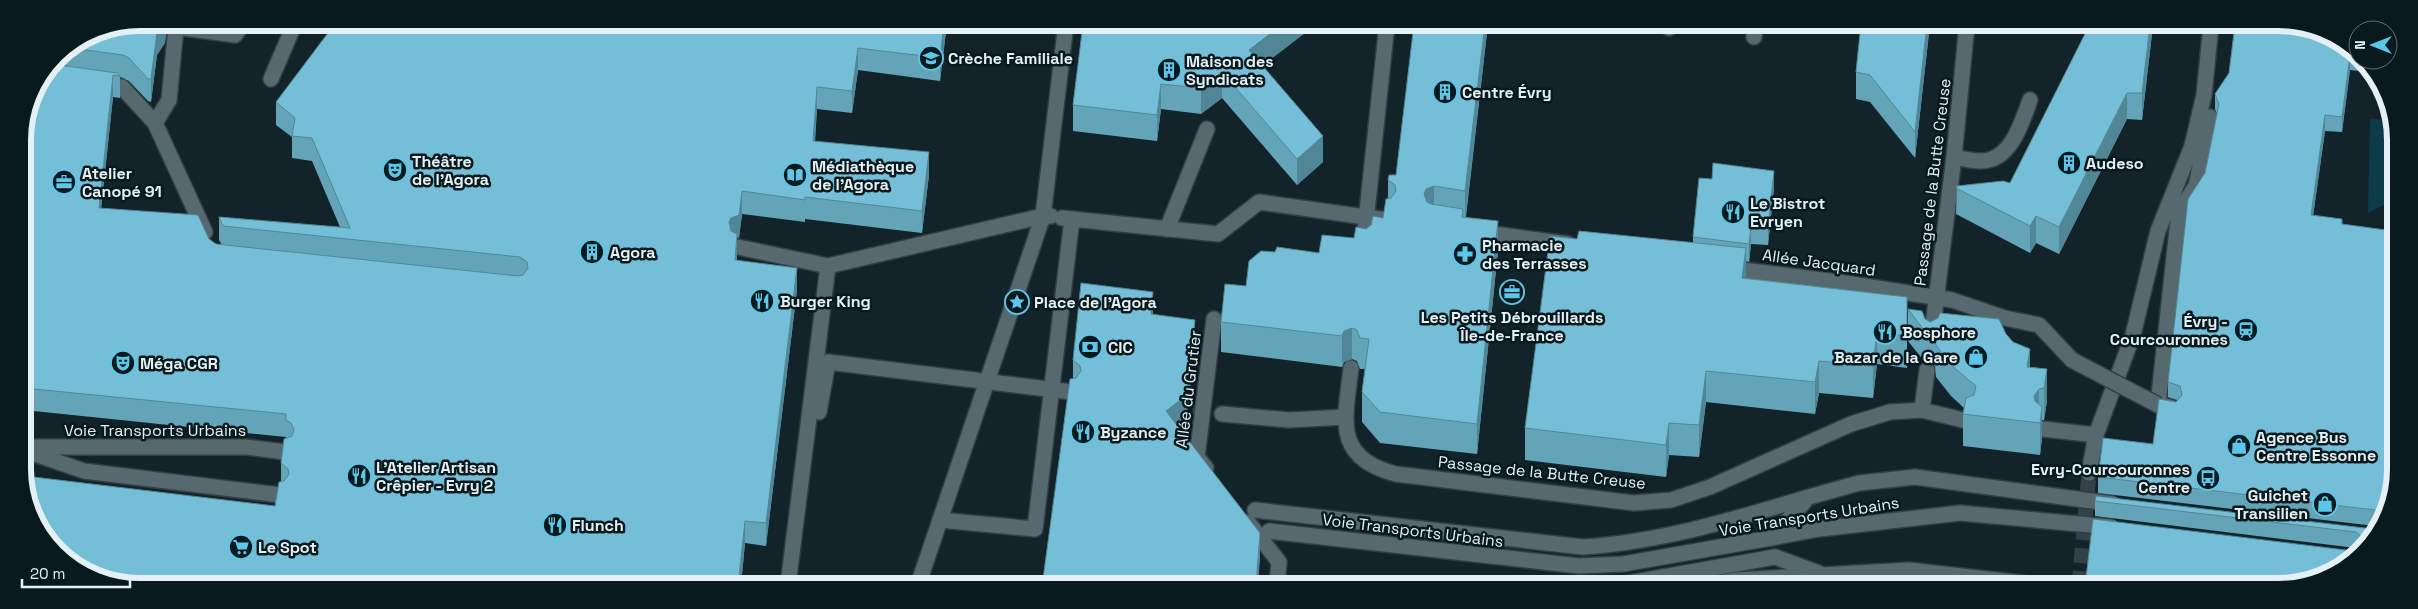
<svg xmlns="http://www.w3.org/2000/svg" width="2418" height="609" viewBox="0 0 2418 609" font-family="'Space Grotesk',sans-serif">
  <style>
    .green { fill: #0c3c49 }
    .lines { fill: none; stroke-linecap: round; stroke-linejoin: round }
    .street-tunnel { stroke: #324247; stroke-width: 15; stroke-dasharray: 15 8; stroke-linecap: butt }
    .lane-casing { stroke: #323e43; stroke-width: 18 }
    .street-casing { stroke: #323e43; stroke-width: 18 }
    .lane { stroke: #55696f; stroke-width: 15 }
    .street { stroke: #55696f; stroke-width: 15 }
    .lane-bridge-casing { stroke: #323e43; stroke-width: 18; stroke-linecap: butt }
    .street-bridge-casing { stroke: #323e43; stroke-width: 18; stroke-linecap: butt }
    .lane-bridge { stroke: #55696f; stroke-width: 15 }
    .street-bridge { stroke: #55696f; stroke-width: 15 }
    .wall { fill: #64a4b9 }
    .shaded-wall { fill: #518696 }
    .building { fill: #74bfd7; stroke: #518696 }
    .labels { text-anchor: middle; stroke-width: 5; stroke-linejoin: round; paint-order: stroke }
    .poi-label { font-size: 16px; font-weight: bold; fill: #e5f0f4; stroke: #091a1f; text-anchor: start }
    .street-label { font-size: 16px; fill: #e5f0f4; stroke: #091a1f }
    .rim { fill: none; stroke: #e5f0f4; stroke-width: 6 }
  </style>
  <rect width="100%" height="100%" fill="#122329"/>
  <polygon class="green" points="2370,119 2393,120 2393,200 2368,213"/>
  <g class="lines">
    <g class="street-tunnel">
      <polyline points="1170,407 1222,414"/>
      <polyline points="2079,586 2089,473"/>
    </g>
    <defs>
      <g id="lane">
        <polyline points="1669,28 1669,24"/>
        <polyline points="1754,37 1756,24"/>
        <polyline points="271,79 295,23"/>
        <path d="M 1954,157 C 1963,159 1973,161 1981,161 C 2011,161 2022,122 2030,100"/>
        <polyline points="25,447 246,447 285,452"/>
        <polyline points="26,451 84,471 280,495"/>
        <path d="M 1255,510 L 1583,547 C 1661,542 1735,519 1809,497"/>
        <polyline points="1269,531 1579,566 1623,564 1771,538"/>
        <polyline points="1771,538 1808,498"/>
        <polyline points="1775,557 1819,573"/>
        <polyline points="1612,586 1775,557"/>
        <polyline points="1703,586 1736,580 1909,570 2048,586"/>
      </g>
      <g id="street">
        <polyline points="99,84 122,87 155,123 205,232"/>
        <polyline points="155,123 169,100 176,27 235,35 244,23"/>
        <polyline points="1051,216 1043,216 1066,23"/>
        <polyline points="1062,218 1218,234 1259,202 1387,220"/>
        <polyline points="1167,229 1207,129"/>
        <polyline points="1480,232 1568,244"/>
        <polyline points="738,247 828,266 788,585"/>
        <polyline points="1363,249 1387,24"/>
        <polyline points="828,266 1043,216"/>
        <polyline points="1727,268 1846,283 1952,300 2005,318 2039,325 2072,360"/>
        <polyline points="1931,341 1954,157 1967,24"/>
        <path d="M 1351,368 C 1345,420 1333,458 1396,474 L 1634,503 L 1671,500 L 1710,487 L 1851,424 L 1890,412 L 1922,410 L 1967,421"/>
        <polyline points="2170,407 2158,405 2179,211 2196,186 2210,117"/>
        <polyline points="1922,410 1927,370"/>
        <polyline points="819,412 828,362 1072,392"/>
        <polyline points="1222,414 1289,420 1345,417"/>
        <polyline points="2043,429 2096,435"/>
        <polyline points="1206,468 1197,457 1214,319"/>
        <polyline points="2089,473 2096,435 2133,335 2158,231 2192,146 2204,95 2211,25"/>
        <polyline points="940,520 1035,529 1072,219"/>
        <polyline points="1248,522 1279,562 1277,585"/>
        <polyline points="918,585 1043,216"/>
      </g>
    </defs>
    <use href="#lane" class="lane-casing"/>
    <use href="#street" class="street-casing"/>
    <use href="#lane" class="lane"/>
    <use href="#street" class="street"/>
    <defs>
      <g id="lane-bridge">
        <polyline points="1809,497 1859,483 1915,477 2114,504"/>
        <polyline points="1771,538 1819,529 1960,513 2112,527"/>
      </g>
      <polyline id="street-bridge" points="2072,360 2158,405"/>
    </defs>
    <use href="#lane-bridge" class="lane-bridge-casing"/>
    <use href="#street-bridge" class="street-bridge-casing"/>
    <use href="#lane-bridge" class="lane-bridge"/>
    <use href="#street-bridge" class="street-bridge"/>
  </g>
  <g class="wall">
    <polygon points="341,23 947,23 940,81 858,70 852,113 817,109 815,142 929,175 922,233 805,219 805,222 742,214 739,238 737,238 737,261 797,290 766,546 745,543 741,585 117,584 275,506 281,482 281,463 286,437 24,410 23,133 35,89 57,57 96,31 165,43 157,55 151,102 148,101 129,81 123,78 120,77 120,98 113,97 101,208 209,239 216,244 222,245 219,240 219,217 340,227 312,161 292,158 292,137 276,125 276,102"/>
    <polygon points="1083,24 1263,66 1323,162 1297,185 1222,98 1201,114 1161,109 1157,141 1073,131 1073,105"/>
    <polygon points="1488,24 1466,217 1498,251 1477,454 1380,443 1362,422 1362,392 1365,369 1360,369 1357,361 1352,359 1344,362 1342,367 1221,352 1221,322 1246,286 1275,252 1319,253 1354,238 1383,218 1388,198 1388,180 1396,175"/>
    <polygon points="1861,24 1930,24 1915,158 1870,102 1856,99 1856,72"/>
    <polygon points="2087,25 2153,25 2142,120 2127,119 2059,254 2036,243 2030,253 1956,214 1957,186 2010,183 2085,34"/>
    <polygon points="2235,25 2358,56 2358,60 2363,60 2369,72 2350,70 2342,132 2325,131 2313,216 2342,224 2393,492 2380,528 2355,557 2354,551 2358,549 2356,548 2095,516 2095,501 2373,529 2378,528 2375,526 2098,493 2098,477 2153,444 2177,400 2168,397 2168,382 2205,173 2217,114 2215,109 2215,94 2229,73"/>
    <polygon points="1774,188 1768,245 1751,244 1749,262 1746,261 1746,278 1907,297 1907,368 1877,364 1873,398 1819,393 1815,414 1706,402 1699,457 1669,455 1666,477 1525,460 1525,428 1577,239 1693,243 1693,237"/>
    <polygon points="1908,309 1925,319 1930,322 2006,334 2030,367 2047,369 2047,401 2044,420 2042,420 2042,438 2040,455 1963,446 1963,414 1964,408 1951,396 1936,377 1935,366 1929,361 1924,361 1908,341"/>
    <polygon points="1153,314 1195,342 1187,418 1177,425 1260,555 1258,585 1043,585 1073,379 1073,360"/>
  </g>
  <g class="shaded-wall">
    <polygon points="164,23 168,23 165,43 157,55 151,102 151,79 157,32"/>
    <polygon points="944,23 947,23 940,81 940,58"/>
    <polygon points="1283,24 1317,24 1249,76 1249,50"/>
    <polygon points="1485,24 1488,24 1465,221 1465,191"/>
    <polygon points="1927,24 1930,24 1915,158 1915,132"/>
    <polygon points="2150,25 2153,25 2142,120 2142,93"/>
    <polygon points="858,48 858,70 852,113 852,91"/>
    <polygon points="2350,55 2350,70 2342,132 2342,117"/>
    <polygon points="1222,72 1222,98 1201,114 1201,88"/>
    <polygon points="113,75 113,97 99,230 99,208"/>
    <polygon points="1161,84 1161,109 1157,141 1157,115"/>
    <polygon points="817,87 817,109 813,164 813,141"/>
    <polygon points="2127,93 2127,119 2059,254 2059,227"/>
    <polygon points="2325,115 2325,131 2311,231 2311,215"/>
    <polygon points="1323,136 1323,162 1297,185 1297,159"/>
    <polygon points="929,152 929,175 922,233 922,211"/>
    <polygon points="1774,171 1774,188 1768,245 1768,228"/>
    <polygon points="1434,186 1434,217 1424,225 1424,194 1426,189"/>
    <polygon points="742,191 742,214 739,238 737,238 737,256 735,283 731,240 729,222"/>
    <polygon points="2036,216 2036,243 2030,253 2030,226"/>
    <polygon points="1498,221 1498,251 1477,454 1477,424"/>
    <polygon points="1751,227 1751,244 1749,262 1749,244"/>
    <polygon points="1746,248 1746,280 1742,278"/>
    <polygon points="797,268 797,290 766,546 766,523"/>
    <polygon points="1153,292 1153,314 1151,336 1151,314"/>
    <polygon points="1195,320 1195,342 1187,418 1166,434 1166,411"/>
    <polygon points="1352,328 1352,359 1344,362 1342,367 1342,336 1344,331"/>
    <polygon points="1877,332 1877,364 1873,398 1873,366"/>
    <polygon points="2030,349 2030,381 2027,367"/>
    <polygon points="1819,361 1819,393 1815,414 1815,382"/>
    <polygon points="2047,369 2047,401 2044,420 2044,388"/>
    <polygon points="1706,371 1706,402 1699,457 1699,425"/>
    <polygon points="2039,389 2039,421 2034,396"/>
    <polygon points="2042,407 2042,438 2040,455 2040,423"/>
    <polygon points="1669,423 1669,455 1666,477 1666,445"/>
    <polygon points="745,521 745,543 741,585 738,585"/>
    <polygon points="1260,533 1260,555 1258,585 1256,585"/>
  </g>
  <g class="building">
    <polygon points="141,22 164,23 157,32 151,79 148,79 129,58 123,55 71,48 96,31"/>
    <polygon points="341,23 944,23 940,58 858,48 852,91 817,87 813,141 929,152 922,211 805,197 805,200 742,191 739,215 731,218 729,222 731,231 737,234 735,260 797,268 766,523 745,521 738,585 117,584 57,552 25,492 25,476 275,506 279,482 284,481 289,474 288,469 281,463 284,439 292,436 294,430 291,423 286,420 286,414 24,388 23,133 35,89 52,64 117,73 120,76 113,75 99,208 198,215 209,239 216,244 518,276 523,275 528,268 527,262 520,257 223,226 219,217 350,228 312,138 292,136 295,118 276,102 331,29 335,30"/>
    <polygon points="1083,24 1283,24 1249,50 1323,136 1297,159 1222,72 1201,88 1161,84 1157,115 1073,105"/>
    <polygon points="1414,24 1485,24 1465,191 1434,186 1426,189 1424,194 1427,202 1431,204 1463,209 1462,217 1498,221 1477,424 1380,412 1362,392 1369,339 1360,338 1357,330 1352,328 1344,331 1342,336 1221,322 1225,284 1246,286 1249,261 1261,251 1275,252 1277,247 1319,253 1322,235 1354,238 1356,227 1366,229 1371,225 1373,216 1383,218 1386,199 1391,198 1396,191 1395,185 1388,180 1389,175 1396,175"/>
    <polygon points="1861,24 1927,24 1915,132 1870,75 1856,72"/>
    <polygon points="2087,25 2150,25 2142,93 2127,93 2059,227 2036,216 2030,226 1956,188 1957,186 2003,181 2010,183 2085,34"/>
    <polygon points="2235,25 2301,25 2358,56 2350,55 2342,117 2325,115 2311,215 2342,219 2342,224 2393,231 2393,492 2383,519 2382,516 2375,510 2098,477 2103,438 2153,444 2159,399 2176,402 2182,395 2180,386 2168,382 2188,199 2205,173 2219,104 2215,94 2229,73"/>
    <polygon points="1713,163 1774,171 1768,228 1751,227 1749,244 1693,237 1699,178 1712,179"/>
    <polygon points="1579,231 1746,248 1742,278 1907,297 1907,336 1877,332 1873,366 1819,361 1815,382 1706,371 1699,425 1669,423 1666,445 1525,428 1550,236 1577,239"/>
    <polygon points="1081,283 1153,292 1151,314 1195,320 1187,395 1166,411 1260,533 1256,585 1043,585 1043,579 1070,379 1076,378 1081,371 1080,366 1073,360"/>
    <polygon points="1908,309 1922,311 1925,319 1930,322 1938,318 1940,313 1999,319 2006,334 2013,342 2030,349 2027,367 2047,369 2044,388 2039,389 2034,396 2035,401 2042,407 2040,423 1963,414 1966,398 1974,395 1976,386 1951,365 1936,345 1935,334 1929,329 1924,330"/>
    <polygon points="2096,496 2373,529 2378,528 2381,525 2380,528 2355,557 2322,578 2285,586 2085,586 2093,519 2354,551 2362,548 2364,539 2356,532 2095,501"/>
  </g>
  <defs>
    <symbol id="school-ring" viewBox="-11 -11 22 22"><circle r="9.5" fill="#091a1f" stroke="#5cc7e8" stroke-width="1.5"/><path d="M0-5L7-2L0 1L-7-2ZM-4 1L0 2.5L4 1V4Q0 6-4 4Z" fill="#5cc7e8"/></symbol>
    <symbol id="building-ring" viewBox="-11 -11 22 22"><circle r="9.5" fill="#091a1f" stroke="#5cc7e8" stroke-width="1.5"/><path d="M-4-6H4V6H1V3H-1V6H-4ZM-2.5-4.3h1.7v1.8h-1.7ZM.8-4.3h1.7v1.8H.8ZM-2.5-1h1.7V.8h-1.7ZM.8-1h1.7V.8H.8Z" fill="#5cc7e8"/></symbol>
    <symbol id="theatre-ring" viewBox="-11 -11 22 22"><circle r="9.5" fill="#091a1f" stroke="#5cc7e8" stroke-width="1.5"/><path d="M-5-5.5Q0-4 5-5.5V0Q5 5 0 6Q-5 5-5 0ZM-3.3-2.5H-1v1.5H-3.3ZM1-2.5H3.3v1.5H1ZM-2.8 1Q0 5.5 2.8 1Z" fill="#5cc7e8"/></symbol>
    <symbol id="library-ring" viewBox="-11 -11 22 22"><circle r="9.5" fill="#091a1f" stroke="#5cc7e8" stroke-width="1.5"/><path d="M-6-4Q-3-5.5-.7-3.5V5Q-3 3-6 4ZM6-4Q3-5.5 .7-3.5V5Q3 3 6 4Z" fill="#5cc7e8"/></symbol>
    <symbol id="office-ring" viewBox="-11 -11 22 22"><circle r="9.5" fill="#091a1f" stroke="#5cc7e8" stroke-width="1.5"/><path d="M-6-3h4V-5.5h4V-3h4V5H-6ZM-1-4.5V-3h2v-1.5ZM-6 0V1H6V0Z" fill="#5cc7e8"/></symbol>
    <symbol id="restaurant-ring" viewBox="-11 -11 22 22"><circle r="9.5" fill="#091a1f" stroke="#5cc7e8" stroke-width="1.5"/><path d="M-5-6h1v4h1v-4h1v4h1v-4h1v5L-1.5 .5V6h-2V.5L-5-1ZM5-6V6H3V1.5H1.5Q1.5-4 5-6Z" fill="#5cc7e8"/></symbol>
    <symbol id="pharmacy-ring" viewBox="-11 -11 22 22"><circle r="9.5" fill="#091a1f" stroke="#5cc7e8" stroke-width="1.5"/><path d="M-2-6h4v4h4v4h-4v4h-4v-4h-4v-4h4Z" fill="#5cc7e8"/></symbol>
    <symbol id="sight-ring" viewBox="-11 -11 22 22"><circle r="9.5" fill="#091a1f" stroke="#5cc7e8" stroke-width="1.5"/><path d="M0-6L1.8-2.2L6-1.7L2.9 1.2L3.7 5.4L0 3.3L-3.7 5.4L-2.9 1.2L-6-1.7L-1.8-2.2Z" fill="#5cc7e8"/></symbol>
    <symbol id="station-ring" viewBox="-11 -11 22 22"><circle r="9.5" fill="#091a1f" stroke="#5cc7e8" stroke-width="1.5"/><path d="M-3-6H3Q5-6 5-4V2Q5 4 3 4L4.5 6H3L1.5 4h-3L-3 6H-4.5L-3 4Q-5 4-5 2V-4Q-5-6-3-6ZM-3.5-4v3h7v-3ZM-3.5 1v1.5H-2V1ZM2 1v1.5H3.5V1Z" fill="#5cc7e8"/></symbol>
    <symbol id="bank-ring" viewBox="-11 -11 22 22"><circle r="9.5" fill="#091a1f" stroke="#5cc7e8" stroke-width="1.5"/><path d="M-6-4H6V4H-6ZM0-2.3a2.3 2.3 0 1 0 0 4.6a2.3 2.3 0 1 0 0-4.6Z" fill="#5cc7e8"/></symbol>
    <symbol id="shop-ring" viewBox="-11 -11 22 22"><circle r="9.5" fill="#091a1f" stroke="#5cc7e8" stroke-width="1.5"/><path d="M-5-2.5h2.3a2.7 3.5 0 0 1 5.4 0H5L5.5 6h-11ZM-1.5-2.5h3a1.5 2.3 0 0 0-3 0Z" fill="#5cc7e8"/></symbol>
    <symbol id="bus-ring" viewBox="-11 -11 22 22"><circle r="9.5" fill="#091a1f" stroke="#5cc7e8" stroke-width="1.5"/><path d="M-5-6H5V4H4V6H2V4H-2V6H-4V4H-5ZM-3.5-4V0h7V-4ZM-3.5 1.2v1.5H-2V1.2ZM2 1.2v1.5H3.5V1.2Z" fill="#5cc7e8"/></symbol>
    <symbol id="supermarket-ring" viewBox="-11 -11 22 22"><circle r="9.5" fill="#091a1f" stroke="#5cc7e8" stroke-width="1.5"/><path d="M-6-5.5h2.5l.6 2H6L4.5 2H-2.5L-4.4-4H-6ZM-1.5 3.2a1.3 1.3 0 1 0 .1 0ZM3 3.2a1.3 1.3 0 1 0 .1 0Z" fill="#5cc7e8"/></symbol>
  </defs>
  <g fill-rule="evenodd">
    <use href="#school-ring" x="917" y="44" width="28" height="28"/>
    <use href="#building-ring" x="1155" y="56" width="28" height="28"/>
    <use href="#building-ring" x="1431" y="78" width="28" height="28"/>
    <use href="#building-ring" x="2055" y="149" width="28" height="28"/>
    <use href="#theatre-ring" x="381" y="156" width="28" height="28"/>
    <use href="#library-ring" x="781" y="161" width="28" height="28"/>
    <use href="#office-ring" x="50" y="168" width="28" height="28"/>
    <use href="#restaurant-ring" x="1719" y="198" width="28" height="28"/>
    <use href="#building-ring" x="578" y="238" width="28" height="28"/>
    <use href="#pharmacy-ring" x="1451" y="240" width="28" height="28"/>
    <use href="#office-ring" x="1498" y="278" width="28" height="28"/>
    <use href="#restaurant-ring" x="748" y="287" width="28" height="28"/>
    <use href="#sight-ring" x="1003" y="288" width="28" height="28"/>
    <use href="#station-ring" x="2232" y="316" width="28" height="28"/>
    <use href="#restaurant-ring" x="1871" y="318" width="28" height="28"/>
    <use href="#bank-ring" x="1076" y="333" width="28" height="28"/>
    <use href="#shop-ring" x="1962" y="343" width="28" height="28"/>
    <use href="#theatre-ring" x="109" y="349" width="28" height="28"/>
    <use href="#restaurant-ring" x="1069" y="418" width="28" height="28"/>
    <use href="#shop-ring" x="2225" y="432" width="28" height="28"/>
    <use href="#restaurant-ring" x="345" y="462" width="28" height="28"/>
    <use href="#bus-ring" x="2194" y="464" width="28" height="28"/>
    <use href="#shop-ring" x="2311" y="490" width="28" height="28"/>
    <use href="#restaurant-ring" x="541" y="511" width="28" height="28"/>
    <use href="#supermarket-ring" x="227" y="533" width="28" height="28"/>
  </g>
  <g class="labels">
    <g class="poi-label">
      <text x="948" y="64">Crèche Familiale</text>
      <text x="1186" y="67">Maison des<tspan x="1186" dy="18">Syndicats</tspan></text>
      <text x="1462" y="98">Centre Évry</text>
      <text x="412" y="167">Théâtre<tspan x="412" dy="18">de l'Agora</tspan></text>
      <text x="2086" y="169">Audeso</text>
      <text x="812" y="172">Médiathèque<tspan x="812" dy="18">de l'Agora</tspan></text>
      <text x="82" y="179">Atelier<tspan x="82" dy="18">Canopé 91</tspan></text>
      <text x="1750" y="209">Le Bistrot<tspan x="1750" dy="18">Evryen</tspan></text>
      <text x="1482" y="251">Pharmacie<tspan x="1482" dy="18">des Terrasses</tspan></text>
      <text x="610" y="258">Agora</text>
      <text x="780" y="307">Burger King</text>
      <text x="1034" y="308">Place de l'Agora</text>
      <text x="1512" y="323" text-anchor="middle">Les Petits Débrouillards<tspan x="1512" dy="18">Île-de-France</tspan></text>
      <text x="2228" y="327" text-anchor="end">Évry -<tspan x="2228" dy="18">Courcouronnes</tspan></text>
      <text x="1902" y="338">Bosphore</text>
      <text x="1108" y="353">CIC</text>
      <text x="1958" y="363" text-anchor="end">Bazar de la Gare</text>
      <text x="140" y="369">Méga CGR</text>
      <text x="1100" y="438">Byzance</text>
      <text x="2256" y="443">Agence Bus<tspan x="2256" dy="18">Centre Essonne</tspan></text>
      <text x="376" y="473">L'Atelier Artisan<tspan x="376" dy="18">Crêpier - Evry 2</tspan></text>
      <text x="2190" y="475" text-anchor="end">Evry-Courcouronnes<tspan x="2190" dy="18">Centre</tspan></text>
      <text x="2308" y="501" text-anchor="end">Guichet<tspan x="2308" dy="18">Transilien</tspan></text>
      <text x="572" y="531">Flunch</text>
      <text x="258" y="553">Le Spot</text>
    </g>
    <g class="street-label">
      <text transform="translate(1932 182) rotate(-83)" y="6">Passage de la Butte Creuse</text>
      <text transform="translate(1819 262) rotate(8)" y="6">Allée Jacquard</text>
      <text transform="translate(1188 389) rotate(-83)" y="6">Allée du Grutier</text>
      <text x="155" y="436">Voie Transports Urbains</text>
      <text transform="translate(1542 472) rotate(6)" y="6">Passage de la Butte Creuse</text>
      <text transform="translate(1809 516) rotate(-9)" y="6">Voie Transports Urbains</text>
      <text transform="translate(1413 530) rotate(7)" y="6">Voie Transports Urbains</text>
    </g>
  </g>
  <path d="M0 0H2418V609H0ZM140 31H2278A109 109 0 0 1 2387 140V469A109 109 0 0 1 2278 578H140A109 109 0 0 1 31 469V140A109 109 0 0 1 140 31Z" fill="#091a1f" fill-rule="evenodd"/>
  <path class="rim" d="M140 31H2278A109 109 0 0 1 2387 140V469A109 109 0 0 1 2278 578H140A109 109 0 0 1 31 469V140A109 109 0 0 1 140 31Z"/>
  <g transform="translate(2373 45) rotate(270)"><circle r="24" fill="#091a1f" stroke="#617074"/>
  <path d="M0-4L9 19L0 12L-9 19Z" fill="#5cc7e8"/>
  <text y="-8" font-size="14" font-weight="bold" text-anchor="middle" fill="#e5f0f4">N</text>
  </g>
  <path d="M22 579v8h108v-8" fill="none" stroke="#e5f0f4" stroke-width="2.5"/>
  <text x="30" y="579" font-size="15" fill="#e5f0f4" stroke="#091a1f" stroke-width="4" paint-order="stroke">20 m</text>
</svg>
